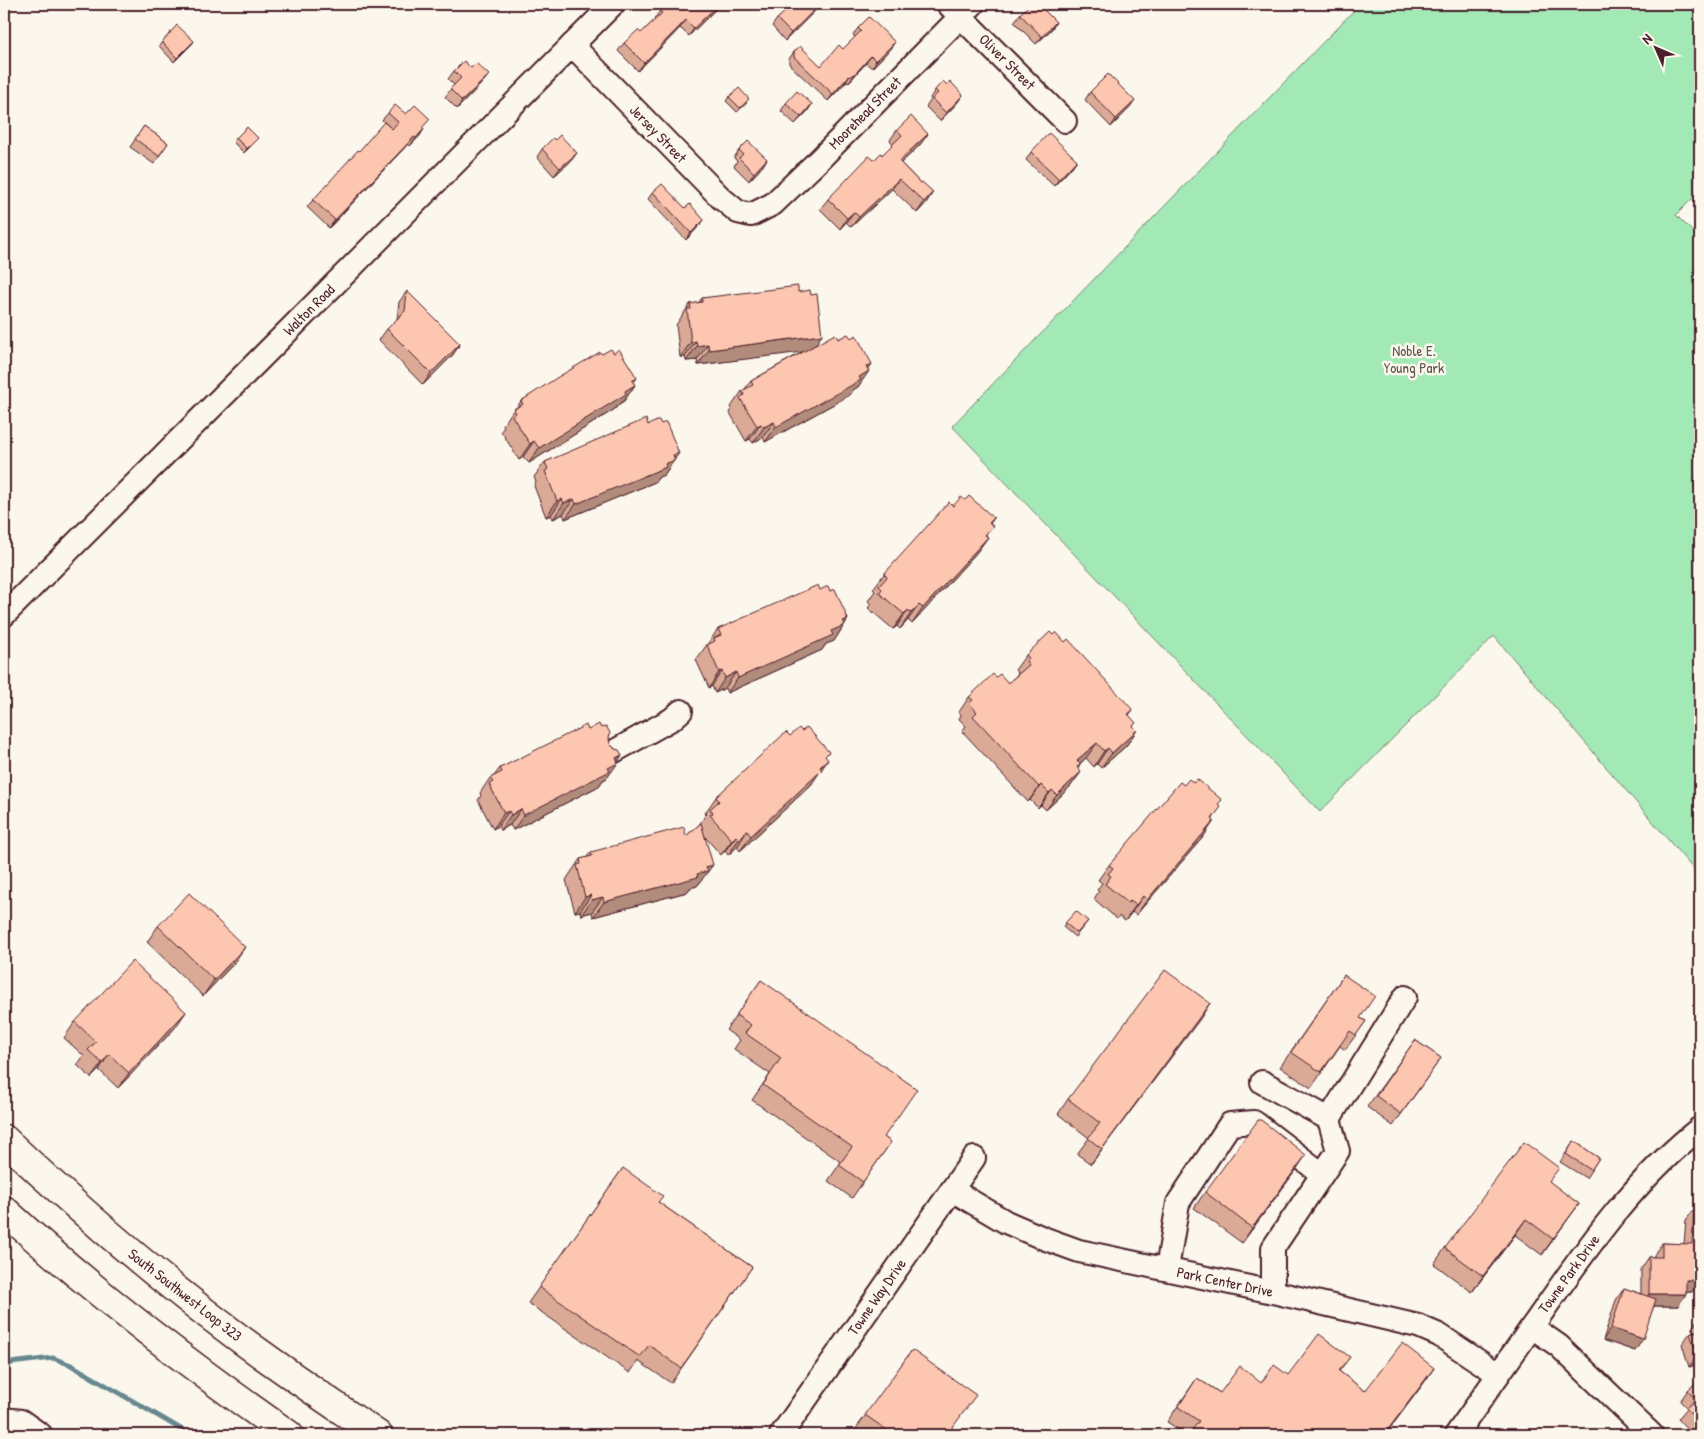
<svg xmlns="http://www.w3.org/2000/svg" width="1704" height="1439" viewBox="0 0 1704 1439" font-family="'Patrick Hand',sans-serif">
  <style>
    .green { fill: #a2e9b6; stroke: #768470 }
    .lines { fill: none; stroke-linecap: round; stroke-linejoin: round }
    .stream { stroke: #688890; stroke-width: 5 }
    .minor-casing { stroke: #4a1f2b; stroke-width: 26 }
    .highway-casing { stroke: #4a1f2b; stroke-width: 31 }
    .minor { stroke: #fbf7ec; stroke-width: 22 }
    .highway { stroke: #fbf7ec; stroke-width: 28 }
    .wall { fill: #daaa97; stroke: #4a1f2b }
    .shaded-wall { fill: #b18b7b; stroke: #4a1f2b }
    .building { fill: #fdc6b0; stroke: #4a1f2b }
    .labels { text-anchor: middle; stroke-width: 5; stroke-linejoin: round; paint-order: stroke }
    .street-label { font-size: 15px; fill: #4a1f2b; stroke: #fbf7ec }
    .park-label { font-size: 15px; fill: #60524e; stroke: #fbf7ec }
  </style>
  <rect width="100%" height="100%" fill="#fbf7ec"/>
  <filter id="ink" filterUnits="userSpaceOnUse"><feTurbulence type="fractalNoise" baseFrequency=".02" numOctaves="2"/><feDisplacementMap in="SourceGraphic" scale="10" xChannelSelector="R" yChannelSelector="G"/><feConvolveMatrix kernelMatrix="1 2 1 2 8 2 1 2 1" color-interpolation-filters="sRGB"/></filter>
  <g filter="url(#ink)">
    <polygon class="green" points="1360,4 1700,4 1700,191 1676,215 1700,239 1700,877 1494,636 1320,812 952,426"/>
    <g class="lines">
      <polyline class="stream" points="4,1361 10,1363 53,1358 71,1365 191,1435"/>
      <defs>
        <g id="minor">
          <polyline points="948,4 1065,121"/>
          <polyline points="572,45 721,198 738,212 751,215 773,204 819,160 973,4"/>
          <polyline points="4,615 294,325 613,4"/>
          <polyline points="611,753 672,719 681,711"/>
          <polyline points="1262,1082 1329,1119"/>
          <polyline points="952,1190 1006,1222 1043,1238 1079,1251 1273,1292 1418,1326 1439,1335 1498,1374"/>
          <polyline points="1167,1269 1178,1203 1230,1124 1254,1122 1322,1174"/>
          <polyline points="1273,1292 1273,1248 1338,1151 1329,1119 1405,997"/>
          <polyline points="1532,1327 1559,1346 1652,1435"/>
          <polyline points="4,1419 21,1421 41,1435"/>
          <polyline points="781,1435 974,1158"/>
          <path d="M 1456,1435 C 1485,1394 1514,1352 1543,1311 C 1590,1243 1635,1180 1700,1128"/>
        </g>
        <g id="highway">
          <path d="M 4,1139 C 77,1208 154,1275 235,1335 C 282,1370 330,1402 378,1435"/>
          <path d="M 4,1210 C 94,1293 189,1365 289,1435"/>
        </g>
      </defs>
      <use href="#minor" class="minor-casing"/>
      <use href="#highway" class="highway-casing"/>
      <use href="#minor" class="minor"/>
      <use href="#highway" class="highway"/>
    </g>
    <g class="wall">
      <polygon points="796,4 822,4 785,41 772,26 777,19 789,10"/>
      <polygon points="720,5 689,36 680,28 638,71 618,51 624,43 641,33 655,20 654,19 660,11"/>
      <polygon points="1020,14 1056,22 1051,30 1036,44 1014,22"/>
      <polygon points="858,28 890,49 872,68 866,63 849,82 848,81 845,84 844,84 828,101 789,64 789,59 794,52 821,66 843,49 855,37 853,35"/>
      <polygon points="194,41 191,45 174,62 159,46 162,42"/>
      <polygon points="454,71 483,82 457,109 445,97 454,85 448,79"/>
      <polygon points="935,90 958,102 940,121 926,107 931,100 930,98"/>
      <polygon points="1090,92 1129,109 1111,127 1085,100"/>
      <polygon points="729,97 747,103 737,112 726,101"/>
      <polygon points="786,103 812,104 807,112 795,124 781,111"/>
      <polygon points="388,113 424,129 419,137 410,146 408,144 329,228 307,207 313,200 392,129 382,120"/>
      <polygon points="144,126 168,143 154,164 130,147"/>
      <polygon points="897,130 920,145 901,163 920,183 933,192 926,203 917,213 892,189 851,227 846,222 840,229 820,209 828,199 874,160 882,155 893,144 890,140"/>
      <polygon points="236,138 255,142 244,153 233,142"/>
      <polygon points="542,149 571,161 554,176 537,157"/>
      <polygon points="739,150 767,159 762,167 749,181 734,166 737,161 734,158"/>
      <polygon points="1031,152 1077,160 1071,168 1054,186 1026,160"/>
      <polygon points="653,192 704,220 699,226 686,240 648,199"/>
      <polygon points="407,291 460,344 452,356 423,385 379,340 387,329 397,319 399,302"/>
      <polygon points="798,292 814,346 838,339 868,370 858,387 854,389 850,395 765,442 763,437 753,443 750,439 746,441 730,413 732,409 731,407 742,391 744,390 751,381 804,351 698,365 697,360 686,361 685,357 680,357 676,325 690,304 698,303 702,298"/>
      <polygon points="602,354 633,383 635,385 624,401 619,404 615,409 529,463 523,457 519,460 501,431 504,427 503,425 514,409 517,407 521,401"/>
      <polygon points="648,425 675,459 664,475 659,477 655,482 565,519 563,514 553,519 551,515 546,517 534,486 536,482 534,477 545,462"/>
      <polygon points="965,500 994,518 990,524 986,535 988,537 977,552 912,624 908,620 900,629 897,626 893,629 868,608 871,604 868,601 875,591 873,589 884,574"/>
      <polygon points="830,591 848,619 834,641 826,644 822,650 727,693 725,688 715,693 712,686 709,688 696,660 718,629"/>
      <polygon points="1026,655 1133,710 1129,715 1133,727 1137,730 1126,746 1101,768 1097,764 1094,767 1086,758 1080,764 1078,768 1081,772 1070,787 1046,810 1041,805 1038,808 1030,800 1028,802 962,731 966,726 959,719 961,715 959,712 969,697 1008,683 1015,677 1018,673 1015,670"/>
      <polygon points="601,728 609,738 610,744 622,755 607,778 603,780 599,786 513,830 510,825 500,830 498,826 493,829 478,800 481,796 480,793 490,778 494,776 500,768 588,730"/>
      <polygon points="790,736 825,757 821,769 811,785 740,851 737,847 728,855 725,851 721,855 705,837 702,880 697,886 690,888 687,892 593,917 592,912 581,915 580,911 575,912 566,880 580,859 586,858 591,852 686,836 699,825 706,814 705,813 716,797"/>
      <polygon points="1184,785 1219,805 1213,819 1204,836 1136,915 1132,912 1125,921 1119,916 1117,919 1094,899 1099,891 1097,890 1102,883 1098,880 1109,865"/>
      <polygon points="1088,921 1075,937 1063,927 1065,923"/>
      <polygon points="158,926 234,963 203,996 147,942"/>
      <polygon points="1344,975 1360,1018 1366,1021 1345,1050 1340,1046 1311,1088 1280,1067"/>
      <polygon points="761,980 884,1137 891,1142 852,1198 828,1181 841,1162 752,1100 770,1074 734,1049 740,1040 726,1030"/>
      <polygon points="1210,1003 1091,1164 1077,1154 1089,1138 1058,1114 1068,1099"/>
      <polygon points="75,1022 175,1028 118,1088 99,1070 91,1078 77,1065 84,1056 64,1038"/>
      <polygon points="1415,1040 1441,1058 1393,1126 1367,1107"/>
      <polygon points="1574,1141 1599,1158 1586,1178 1560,1162"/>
      <polygon points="623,1168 658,1202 752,1267 671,1383 638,1361 630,1373 528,1303"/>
      <polygon points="1296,1170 1242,1243 1194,1208 1205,1192"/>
      <polygon points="1549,1182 1579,1204 1542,1255 1515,1235 1472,1292 1434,1264 1445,1248"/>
      <polygon points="1700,1205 1700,1280 1692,1292 1686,1292 1678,1306 1654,1306 1635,1351 1603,1340 1616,1300 1624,1288 1641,1294 1641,1269 1649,1257 1654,1257 1654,1255 1662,1243 1684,1244 1686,1220 1694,1209 1699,1209"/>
      <polygon points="1699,1317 1700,1317 1700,1364 1689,1367 1682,1344 1690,1333 1693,1332 1692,1328"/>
      <polygon points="912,1350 947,1435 861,1435 855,1430"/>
      <polygon points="1350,1357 1339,1371 1365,1391 1434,1368 1385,1435 1187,1435 1167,1422 1197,1378 1220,1393 1261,1383"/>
      <polygon points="1700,1379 1700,1435 1693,1435 1678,1419 1687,1408 1680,1401 1688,1390"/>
    </g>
    <g class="shaded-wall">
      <polygon points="719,4 721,4 689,36 694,28"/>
      <polygon points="820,4 822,4 785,41 791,33"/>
      <polygon points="686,20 680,28 638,71 644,63"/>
      <polygon points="1056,22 1051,30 1036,44 1042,37"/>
      <polygon points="194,41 191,45 174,62 177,58"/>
      <polygon points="895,42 890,49 872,68 876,61"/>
      <polygon points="871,56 866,63 849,82 854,75"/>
      <polygon points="489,75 483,82 457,109 462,101"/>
      <polygon points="849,76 844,84 828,101 833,94"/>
      <polygon points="963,95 958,102 940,121 946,113"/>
      <polygon points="1135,101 1129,109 1111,127 1116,119"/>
      <polygon points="812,104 807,112 795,124 801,117"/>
      <polygon points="424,129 419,137 410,146 416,138"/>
      <polygon points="928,134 920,145 891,172 899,161"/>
      <polygon points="414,137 408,144 329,228 335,220"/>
      <polygon points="258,138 255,142 244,153 247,149"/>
      <polygon points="577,153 571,161 554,176 560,168"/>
      <polygon points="767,159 762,167 749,181 754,173"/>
      <polygon points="1077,160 1071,168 1054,186 1059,179"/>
      <polygon points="899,179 892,189 851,227 859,217"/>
      <polygon points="933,192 926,203 917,213 924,202"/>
      <polygon points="854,212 846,222 840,229 847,218"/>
      <polygon points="704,220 699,226 686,240 691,233"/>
      <polygon points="822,335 811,351 698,365 709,350"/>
      <polygon points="696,341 685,357 680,357 691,342"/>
      <polygon points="460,344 452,356 423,385 431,373"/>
      <polygon points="708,344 697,360 686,361 697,346"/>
      <polygon points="872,364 866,373 869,371 858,387 854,389 850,395 765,442 776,427"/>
      <polygon points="637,378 629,389 635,385 624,401 619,404 615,409 529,463 539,448"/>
      <polygon points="774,422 763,437 753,443 764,427"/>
      <polygon points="761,424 750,439 746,441 757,426"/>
      <polygon points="534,441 523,457 519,460 530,444"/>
      <polygon points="679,453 664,475 659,477 655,482 565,519 576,504 665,464 673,455"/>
      <polygon points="562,499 551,515 546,517 557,501"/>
      <polygon points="574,499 563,514 553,519 564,503"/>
      <polygon points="988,537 977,552 912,624 923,608"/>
      <polygon points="919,605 908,620 900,629 911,613"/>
      <polygon points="908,610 897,626 893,629 904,614"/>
      <polygon points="848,619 834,641 826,644 822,650 727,693 738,678 831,631 843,621"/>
      <polygon points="722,671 712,686 709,688 719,672"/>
      <polygon points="736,672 725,688 715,693 725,678"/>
      <polygon points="1137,730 1126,746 1101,768 1112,753"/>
      <polygon points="1097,743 1086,758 1066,776 1077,760"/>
      <polygon points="1108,748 1097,764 1094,767 1104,751"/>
      <polygon points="622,755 616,764 618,763 607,778 603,780 599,786 513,830 524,815"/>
      <polygon points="828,760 811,785 740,851 751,836"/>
      <polygon points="1081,772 1070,787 1046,810 1057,795"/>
      <polygon points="1041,785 1030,800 1028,802 1039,787"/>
      <polygon points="1052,790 1041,805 1038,808 1049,793"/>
      <polygon points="521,809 510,825 500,830 511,815"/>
      <polygon points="509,811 498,826 493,829 504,813"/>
      <polygon points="1214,821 1204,836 1136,915 1147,900"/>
      <polygon points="747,831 737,847 728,855 739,839"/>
      <polygon points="736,836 725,851 721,855 732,840"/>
      <polygon points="713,865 697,886 690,888 687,892 593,917 604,902 697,874 706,867"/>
      <polygon points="591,895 580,911 575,912 585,897"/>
      <polygon points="1143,896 1132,912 1125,921 1136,905"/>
      <polygon points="603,897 592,912 581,915 592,900"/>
      <polygon points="245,947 234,963 203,996 214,980"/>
      <polygon points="1210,1003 1200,1019 1091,1164 1102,1149"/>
      <polygon points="186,1012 175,1028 118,1088 129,1073"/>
      <polygon points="109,1054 99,1070 91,1078 102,1063"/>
      <polygon points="1306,1155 1296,1170 1242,1243 1252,1228"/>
      <polygon points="1579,1204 1568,1219 1542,1255 1553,1239"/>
      <polygon points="1526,1219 1515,1235 1472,1292 1483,1276"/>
      <polygon points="1686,1280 1700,1280 1692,1292 1678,1292"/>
      <polygon points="1649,1294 1686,1294 1678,1306 1640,1306"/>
      <polygon points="1611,1328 1643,1339 1635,1351 1603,1340"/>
      <polygon points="1700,1355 1700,1364 1689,1367 1697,1356"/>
      <polygon points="1434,1368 1424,1383 1385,1435 1384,1435"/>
    </g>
    <g class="building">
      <polygon points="667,4 719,4 694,28 686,20 644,63 624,43 638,30 641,33 662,13 660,11"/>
      <polygon points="796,4 820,4 791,33 777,19 788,9 789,10"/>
      <polygon points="1030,4 1038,4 1056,22 1042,37 1020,14"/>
      <polygon points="869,17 895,42 876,61 871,56 854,75 853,74 850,77 849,76 833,94 794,57 794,52 800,46 821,66 839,45 843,49 861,31 858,28"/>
      <polygon points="177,25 194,41 177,58 162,42"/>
      <polygon points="464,61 471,68 476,63 489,75 462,101 450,89 461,78 454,71"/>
      <polygon points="1108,74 1135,101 1116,119 1090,92"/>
      <polygon points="943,81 947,85 950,81 963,95 946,113 932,99 938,93 935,90"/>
      <polygon points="739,88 749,99 740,108 729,97"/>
      <polygon points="797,91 812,104 801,117 786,103"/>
      <polygon points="395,105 406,114 415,105 430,119 422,128 424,129 416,138 414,137 335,220 313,200 358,150 359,151 384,122 392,129 398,122 388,113"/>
      <polygon points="911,116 928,134 899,161 920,183 922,182 933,192 924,202 899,179 859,217 854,212 847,218 828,199 869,156 874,160 881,153 882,155 902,135 897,130"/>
      <polygon points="144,126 168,143 159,156 135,139"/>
      <polygon points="247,127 258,138 247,149 236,138"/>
      <polygon points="1049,133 1077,160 1059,179 1031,152"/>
      <polygon points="560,135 577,153 560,168 542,149 553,138 555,140"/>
      <polygon points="748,141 767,159 754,173 739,158 743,154 739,150"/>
      <polygon points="662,184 685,208 690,204 704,220 691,233 653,192"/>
      <polygon points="798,286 798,292 810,290 811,295 817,294 822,335 709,350 708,344 697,346 696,341 691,342 687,309 691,309 690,304 702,302 702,298"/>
      <polygon points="407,291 460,344 431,373 387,329 405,311"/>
      <polygon points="835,334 838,339 848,334 851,338 856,335 872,364 866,367 869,371 859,377 861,380 776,427 774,422 764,427 761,424 757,426 740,398 744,395 742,391 753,385 751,381"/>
      <polygon points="611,349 614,353 619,349 637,378 632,381 635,385 625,391 626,394 539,448 534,441 530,444 512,416 516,413 514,409 523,404 521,401 558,377 600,352 602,354"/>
      <polygon points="646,419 648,425 659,420 661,424 666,422 679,453 673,455 675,460 665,464 666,467 576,504 574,499 564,503 562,499 557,501 545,471 548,469 545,462"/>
      <polygon points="969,496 994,518 989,523 993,526 985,535 988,537 923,608 919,605 911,613 908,610 904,614 879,593 882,589 879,586 887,577 884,574 949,502 953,506 961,497 965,500"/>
      <polygon points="818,585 820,590 828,586 830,591 835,589 848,619 843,621 845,625 831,631 833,635 738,678 736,672 725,678 722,671 719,672 707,645 715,641 714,638 721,635 718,629"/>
      <polygon points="1050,632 1053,635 1056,632 1065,642 1068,639 1133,710 1128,714 1136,723 1133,726 1137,730 1112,753 1108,748 1104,751 1097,743 1077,760 1080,764 1077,767 1081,772 1057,795 1052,790 1049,793 1041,785 1039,787 973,716 977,712 969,703 973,700 969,697 993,674 996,677 1000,674 1008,683 1029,665 1026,661 1029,658 1026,655"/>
      <polygon points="599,724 601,728 606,726 610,733 609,738 610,744 615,749 619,750 622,755 616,758 618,763 608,768 610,771 524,815 521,809 511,815 509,811 504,813 489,784 493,782 490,778 502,772 500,768 586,725 588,730"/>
      <polygon points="807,727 829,752 825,756 828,760 820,767 822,770 751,836 747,831 739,839 736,836 732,840 710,815 713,813 710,809 719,801 716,797 786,732 790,736 799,728 802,731"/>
      <polygon points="1189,779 1194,783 1197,779 1222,800 1218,804 1221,807 1212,819 1214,821 1147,900 1143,896 1136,905 1130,901 1128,903 1105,884 1111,876 1108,874 1113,868 1109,865 1180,782 1184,785"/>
      <polygon points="701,823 713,865 706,867 708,871 697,874 698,877 604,902 603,897 592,900 591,895 585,897 577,865 581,864 580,859 592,856 591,852 684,827 686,836"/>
      <polygon points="189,893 245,947 214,980 158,926"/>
      <polygon points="1076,911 1088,921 1077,933 1065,923"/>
      <polygon points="132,961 186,1012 129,1073 109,1054 102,1063 88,1050 96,1042 75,1022"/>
      <polygon points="1165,970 1210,1003 1102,1149 1088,1138 1100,1123 1068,1099"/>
      <polygon points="1344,975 1375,996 1360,1018 1366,1021 1356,1035 1350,1031 1321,1072 1291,1052"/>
      <polygon points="761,980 917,1089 884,1137 891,1142 863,1182 839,1165 852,1147 763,1085 781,1058 745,1033 751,1025 736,1015"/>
      <polygon points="1415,1040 1441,1058 1401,1114 1376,1096"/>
      <polygon points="1258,1120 1261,1120 1306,1155 1252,1228 1205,1192"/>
      <polygon points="1574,1141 1599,1158 1591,1170 1566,1154"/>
      <polygon points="1524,1142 1559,1168 1549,1181 1579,1204 1553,1239 1526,1219 1483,1276 1445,1248"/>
      <polygon points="623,1168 663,1196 658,1202 752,1267 681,1368 649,1345 640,1357 539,1287"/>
      <polygon points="1694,1209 1700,1209 1700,1280 1686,1280 1686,1294 1649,1294 1649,1257 1662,1257 1662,1243 1692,1244"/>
      <polygon points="1624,1288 1656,1299 1643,1339 1611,1328"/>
      <polygon points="1700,1330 1700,1355 1697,1356 1690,1333"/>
      <polygon points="1319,1334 1350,1357 1339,1371 1365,1391 1402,1343 1434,1368 1384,1435 1188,1435 1199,1421 1178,1407 1197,1378 1220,1393 1240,1366 1261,1383 1274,1365 1288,1375"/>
      <polygon points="912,1350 976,1395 947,1435 894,1435 865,1415"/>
      <polygon points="1700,1379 1700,1424 1686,1408 1696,1399 1688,1390"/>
    </g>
  </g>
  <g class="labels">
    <g class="street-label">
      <text transform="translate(1007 62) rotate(45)" y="5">Oliver Street</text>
      <text transform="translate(865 113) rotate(-45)" y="5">Moorehead Street</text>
      <text transform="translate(658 134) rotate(46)" y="5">Jersey Street</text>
      <text transform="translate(309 310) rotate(-45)" y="5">Walton Road</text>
      <text transform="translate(1569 1274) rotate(-54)" y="5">Towne Park Drive</text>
      <text transform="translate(1225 1282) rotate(12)" y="5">Park Center Drive</text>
      <text transform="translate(185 1295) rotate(38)" y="5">South Southwest Loop 323</text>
      <text transform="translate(877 1297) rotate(-55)" y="5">Towne Way Drive</text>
    </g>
    <g class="park-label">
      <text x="1414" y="356">Noble E.<tspan x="1414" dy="17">Young Park</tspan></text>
    </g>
  </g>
  <rect width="1704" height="1439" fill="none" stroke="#fbf7ec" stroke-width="20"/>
  <rect x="10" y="10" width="1684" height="1419" fill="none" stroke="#4a1f2b" stroke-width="2" filter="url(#ink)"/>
  <g transform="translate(1656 48) rotate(315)" stroke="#fbf7ec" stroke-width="4" paint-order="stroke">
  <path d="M0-4L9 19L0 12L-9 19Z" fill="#4a1f2b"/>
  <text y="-8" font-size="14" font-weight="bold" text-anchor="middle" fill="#4a1f2b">N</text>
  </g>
</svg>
